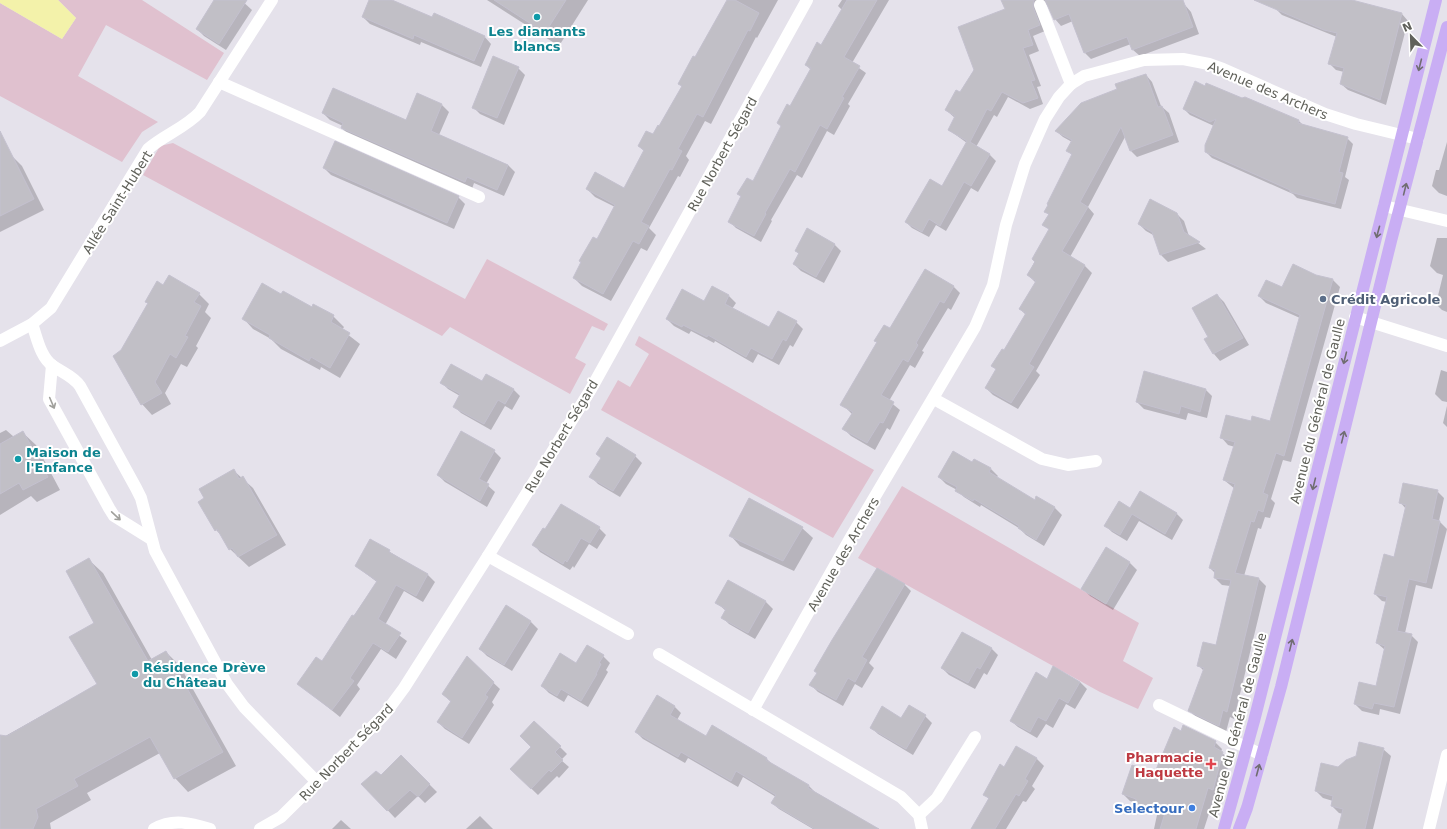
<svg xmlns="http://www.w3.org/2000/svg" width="1447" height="829" viewBox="0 0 1447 829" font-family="'DejaVu Sans',sans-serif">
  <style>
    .green { fill: #e0c1cf }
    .water { fill: #f3f2aa }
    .shadow { fill: #0003 }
    .building { fill: #c1bfc6; stroke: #c4c1cf }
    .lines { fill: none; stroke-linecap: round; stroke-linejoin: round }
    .service { stroke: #fff; stroke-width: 12 }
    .minor { stroke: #fff; stroke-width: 12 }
    .primary { stroke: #c9aef4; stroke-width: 12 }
    .oneway { stroke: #706d71 }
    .oneway2 { stroke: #a0a09c }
    .culture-dot { fill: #0f9aa8; stroke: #fff; stroke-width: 1.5 }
    .service-dot { fill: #5c6f8a; stroke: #fff; stroke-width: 1.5 }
    .health-dot { fill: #e0444e; stroke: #fff; stroke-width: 1.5 }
    .shop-dot { fill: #3f7fe0; stroke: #fff; stroke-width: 1.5 }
    .labels { text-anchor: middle; stroke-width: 4; stroke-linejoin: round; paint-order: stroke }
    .culture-label { font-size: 13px; font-weight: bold; fill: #0d838f; stroke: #fff; text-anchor: start }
    .street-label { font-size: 13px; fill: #60615a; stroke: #fff }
    .service-label { font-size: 13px; font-weight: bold; fill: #4e5e75; stroke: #fff; text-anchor: start }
    .health-label { font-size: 13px; font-weight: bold; fill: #be3a42; stroke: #fff; text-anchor: end }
    .shop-label { font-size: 13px; font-weight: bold; fill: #366cbe; stroke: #fff; text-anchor: end }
  </style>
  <rect width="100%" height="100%" fill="#e5e2eb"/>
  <g class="green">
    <polygon points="58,0 142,0 224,53 207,80 106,25 78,76 158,122 142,132 122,162 0,96 0,3 62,39 76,18"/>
    <polygon points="173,143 465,299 487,259 608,324 604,331 592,326 575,358 586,364 570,394 450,327 442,336 143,175 160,146"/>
    <polygon points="639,336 874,470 833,538 601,410 618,380 630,387 649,354 635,345"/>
    <polygon points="902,486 1139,623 1123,661 1153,678 1138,709 1100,692 858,558"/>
  </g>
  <polygon class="water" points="0,0 58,0 76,18 62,39 0,3"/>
  <g class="shadow">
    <polygon points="215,0 241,0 252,10 226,50 204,36 197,29"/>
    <polygon points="370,0 390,0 433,19 484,36 491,44 481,67 421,42 420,45 370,24 363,17"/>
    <polygon points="487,0 588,0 559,46"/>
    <polygon points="728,0 778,0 757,38 756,37 711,124 705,121 686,156 689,160 680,177 678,176 649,228 656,235 647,251 641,248 611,301 582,286 574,278 598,240 615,207 595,197 587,189 625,189 645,152 639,146 653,135 660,127 682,87 680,84"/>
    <polygon points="842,0 889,0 852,63 866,73 848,104 850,106 834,135 827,131 802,178 797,175 771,220 772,221 761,242 736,228 730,222 742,197 738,194 753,183 775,142 790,107 811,70 806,65 822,46 842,10 838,6"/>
    <polygon points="1002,0 1136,0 1185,5 1191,12 1199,34 1140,56 1133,50 1131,44 1091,59 1085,53 1073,21 1061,26 1055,19 1048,5 1043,4 1045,31 1033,36 1039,51 1029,55 1041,86 1037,87 1043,104 1030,109 1008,97 997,117 994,115 976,147 990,155 996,161 978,192 971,188 946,231 936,225 929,237 912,228 906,222 942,187 967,143 949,130 955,118 946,110 961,94 1006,10"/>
    <polygon points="1279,0 1349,0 1402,14 1408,21 1386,105 1348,90 1341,84 1344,72 1336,70 1329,63 1337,37 1282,15 1276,9"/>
    <polygon points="518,68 525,75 504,125 480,114 473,107"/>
    <polygon points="1146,75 1152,82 1161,106 1169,113 1179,142 1137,157 1130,150 1125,137 1088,207 1094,214 1070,257 1085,266 1092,273 1036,371 1040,375 1018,409 993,395 986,388 997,370 993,366 1004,351 1026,315 1020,309 1036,283 1028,275 1050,230 1044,225 1049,215 1046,212 1073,156 1068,151 1072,142 1063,137 1056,131 1118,90"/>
    <polygon points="1206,87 1242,99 1245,98 1299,121 1303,125 1347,138 1353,144 1345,177 1349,180 1341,209 1297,198 1293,194 1212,158 1206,152 1214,126 1190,115 1184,109"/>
    <polygon points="418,94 442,105 449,112 439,135 508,165 515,172 504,196 474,183 472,189 349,135 342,128 343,126 330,120 323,113 406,121"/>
    <polygon points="1447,142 1447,196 1439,193 1432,186 1436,170 1439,170"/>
    <polygon points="11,155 22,166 44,210 0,232 0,161"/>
    <polygon points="324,168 458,197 465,204 454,229 331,175"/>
    <polygon points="1177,214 1184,221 1189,236 1206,249 1168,262 1161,255 1155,236 1146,231 1139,224"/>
    <polygon points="1437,238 1447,238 1447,312 1442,310 1436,304 1443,275 1437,273 1430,266"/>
    <polygon points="834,244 841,251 824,283 801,271 794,264 799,254 796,251"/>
    <polygon points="1315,276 1333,280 1340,287 1291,462 1283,460 1271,499 1275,503 1270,518 1265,517 1261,529 1258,528 1244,576 1259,579 1266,586 1234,719 1230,717 1226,732 1197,718 1189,710 1204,671 1199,666 1216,646 1230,586 1222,585 1215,578 1215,573 1210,568 1235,489 1224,480 1235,447 1228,445 1221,437 1251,422 1270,423 1300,318 1266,303 1259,296 1283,289"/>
    <polygon points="164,286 199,294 209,304 205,312 211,318 196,346 198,348 187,367 181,364 165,393 171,404 152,415 142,404 122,351 149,304 146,302"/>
    <polygon points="953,286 960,293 951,310 948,308 922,351 924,352 915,368 910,365 889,401 900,410 890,430 887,428 875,450 851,436 844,429 852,414 842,404 878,343 876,341"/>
    <polygon points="282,295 333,316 344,327 342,330 360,344 340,378 321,367 320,370 281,349 271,339 253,329 243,318"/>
    <polygon points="1217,295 1224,302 1249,345 1220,361 1214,354 1205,340 1210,337"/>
    <polygon points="729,296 736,303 732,309 769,329 796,322 803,329 793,347 790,345 779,365 758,354 753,363 715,341 714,343 691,331 689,334 674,326 667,319 704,302"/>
    <polygon points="1441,370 1447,372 1447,402 1442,401 1435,394"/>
    <polygon points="442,383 482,383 513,389 520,396 512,410 505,406 491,430 461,413 454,406 460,396 448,389"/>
    <polygon points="1205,389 1212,396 1207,418 1188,413 1186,420 1144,409 1137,402"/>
    <polygon points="1447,406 1447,427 1443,423"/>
    <polygon points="6,430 14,437 23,433 36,445 60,490 37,502 31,496 0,515 0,433"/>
    <polygon points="494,451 501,458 486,484 495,492 487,507 445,482 438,475"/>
    <polygon points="635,456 642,463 620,497 598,484 591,477 602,459"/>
    <polygon points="975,460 991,469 998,476 996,478 1035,501 1037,498 1055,508 1062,515 1044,546 1026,535 1019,528 981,505 980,507 964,497 957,490 946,484 939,477 973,463"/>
    <polygon points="233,470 253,488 286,545 249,567 230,549 224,538 216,530"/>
    <polygon points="1437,491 1444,498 1439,521 1447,529 1432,589 1416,585 1405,633 1411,635 1418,642 1400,714 1380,709 1379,715 1362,711 1355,704 1377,687 1385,650 1377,643 1387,602 1382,601 1375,594 1394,558 1406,509 1400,502"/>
    <polygon points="1131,509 1176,513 1183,520 1172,540 1139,521 1127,541 1112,532 1105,525"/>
    <polygon points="599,528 606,535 597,549 589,544 574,568 573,566 570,570 540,552 534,545"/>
    <polygon points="802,528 813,538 794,571 740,546 730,535"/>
    <polygon points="370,540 428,575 435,582 423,602 404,591 385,625 407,641 396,659 381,649 357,685 360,689 340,717 298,683 322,662 377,582 356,566"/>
    <polygon points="1106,549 1130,563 1137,570 1113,610 1090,596 1083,589"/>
    <polygon points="89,560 103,573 152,660 166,652 180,666 236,766 188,792 175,778 160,753 87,793 91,800 50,823 51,829 0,829 0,739 98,684"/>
    <polygon points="728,581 766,602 773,609 755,639 729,624 722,617 726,611 716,602"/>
    <polygon points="904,584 911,591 869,663 874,668 862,688 855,684 843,706 818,692 811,685"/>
    <polygon points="506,607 531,622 538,629 512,671 487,656 480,649"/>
    <polygon points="991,648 998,655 987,675 984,673 975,689 949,675 942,668"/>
    <polygon points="603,656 610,663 606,670 608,672 588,707 568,695 564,702 549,693 542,686 576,665"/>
    <polygon points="467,658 500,689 492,702 494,705 469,744 445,729 438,722 451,702 443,694"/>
    <polygon points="1047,680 1080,682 1087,689 1075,709 1066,704 1053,728 1046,724 1037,738 1018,727 1011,721"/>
    <polygon points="674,706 681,713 677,720 706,738 766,758 773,765 809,786 815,792 878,829 813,829 779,809 772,803 776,797 743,777 738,787 688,758 685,763 643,739 636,732"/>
    <polygon points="909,707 925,716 932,723 913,755 878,734 871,727 901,719"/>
    <polygon points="535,722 567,754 561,760 569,767 559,778 557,776 538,795 511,769 532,747"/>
    <polygon points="1181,732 1215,742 1222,749 1221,752 1230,760 1220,796 1215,795 1204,829 1154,829 1157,815 1143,811 1136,803 1130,801 1123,794 1156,773"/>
    <polygon points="1016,747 1037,759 1044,766 1032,786 1035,789 1026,802 1023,801 1006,829 972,829 989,799 984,794 1004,768"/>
    <polygon points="1383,749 1391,756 1373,829 1340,829 1343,814 1339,813 1332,806 1333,801 1323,798 1316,791 1338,768"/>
    <polygon points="401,756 437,792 425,803 418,796 395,818 363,784 381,777"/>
    <polygon points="480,816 493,829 466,829"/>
    <polygon points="341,820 351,829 332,829"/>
  </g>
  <g class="building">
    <polygon points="214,0 247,0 219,44 196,29"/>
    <polygon points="369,0 392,0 432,17 434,13 485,36 474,61 414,35 413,39 362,17"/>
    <polygon points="494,0 566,0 545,33"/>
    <polygon points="727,0 735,0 759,13 750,31 748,30 703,117 697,114 678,149 682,151 672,170 670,169 641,222 649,226 639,244 633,241 603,294 573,278 581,262 579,261 593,237 597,239 615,205 586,189 595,172 624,188 644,150 638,146 646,131 653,134 658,125 659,126 682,86 678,84 693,56 695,57"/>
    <polygon points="847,0 877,0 844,57 860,66 842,97 844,98 827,129 820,125 795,172 790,169 765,213 766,214 754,236 728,222 741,196 737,194 747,178 753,181 781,126 777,123 787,104 790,106 811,68 805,65 817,42 821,45"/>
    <polygon points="1001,0 1034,0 1033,7 1040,25 1028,30 1033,45 1023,48 1035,80 1031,81 1038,98 1023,103 1002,92 991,111 987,109 970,142 990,154 971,186 964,182 940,226 929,219 922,232 905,222 930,179 942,186 967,141 948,130 955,116 945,110 956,90 960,92 974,70 958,27 1005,9"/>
    <polygon points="1045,0 1183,0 1193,27 1132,50 1127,37 1084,53 1069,14 1054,20"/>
    <polygon points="1254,0 1352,0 1402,13 1380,100 1340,84 1344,68 1328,64 1337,33 1324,30"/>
    <polygon points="493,56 519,67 497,118 472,108"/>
    <polygon points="1146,74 1158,107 1162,106 1173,135 1130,151 1121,127 1080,202 1088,207 1062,251 1085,265 1029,364 1034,367 1011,403 985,388 996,369 991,366 1002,349 1004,350 1026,313 1019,309 1036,281 1027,275 1035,262 1032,259 1049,229 1042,225 1049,214 1044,212 1048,205 1047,204 1072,154 1066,151 1072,140 1055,131 1081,103 1117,89 1115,84"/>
    <polygon points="1195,81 1205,86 1206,83 1242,98 1245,97 1299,120 1298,123 1348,137 1339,172 1343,173 1335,204 1290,192 1290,190 1205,152 1205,145 1216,119 1210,122 1183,109"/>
    <polygon points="333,88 406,120 417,93 442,104 431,131 508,165 497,190 467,177 465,182 341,128 343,123 322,113"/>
    <polygon points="0,131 34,199 0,216"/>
    <polygon points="335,141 459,196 447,223 323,168"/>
    <polygon points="1150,199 1177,213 1184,232 1200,242 1160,255 1152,232 1138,224"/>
    <polygon points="807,228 835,244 816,277 793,264 799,253 795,251"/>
    <polygon points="1293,264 1316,275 1333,279 1284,456 1276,453 1263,493 1268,495 1263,512 1258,510 1254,522 1251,521 1235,573 1259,578 1227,712 1223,710 1219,726 1188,711 1204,668 1197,666 1203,642 1216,645 1231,580 1214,578 1215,570 1209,568 1235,484 1223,480 1235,442 1220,438 1226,415 1251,421 1252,416 1270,421 1300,315 1258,296 1266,280 1282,287"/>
    <polygon points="925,269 954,286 944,303 940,301 916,343 918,345 908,362 903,359 881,395 894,402 883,423 880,422 867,443 842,429 853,412 840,405 877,342 874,341 884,325 890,328"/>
    <polygon points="169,275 200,293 194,302 201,306 185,336 188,337 176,358 170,354 155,382 162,393 141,405 113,356 121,350 148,303 145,302 157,281 163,285"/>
    <polygon points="262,283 281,294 283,291 312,307 313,304 334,315 331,322 350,333 330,368 311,357 309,361 269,338 270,335 242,319"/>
    <polygon points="712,286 729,295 725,304 769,327 778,311 797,321 786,341 783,339 772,359 751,348 746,357 708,335 707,337 683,325 682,327 666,319 682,289 704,301"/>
    <polygon points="1217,294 1243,338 1213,354 1204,339 1208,337 1192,308"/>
    <polygon points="451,364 482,381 486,374 514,389 505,404 498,400 484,424 453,407 460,394 440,383"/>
    <polygon points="1144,371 1206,389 1200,412 1181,406 1179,414 1136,402"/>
    <polygon points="23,431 48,477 23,490 19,483 0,494 0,444"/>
    <polygon points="461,431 495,450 479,479 489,484 480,501 437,475"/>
    <polygon points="607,437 636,455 613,491 589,477 601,458 596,454"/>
    <polygon points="953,451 972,462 974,459 991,468 989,472 1035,500 1036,496 1055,507 1036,540 1018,528 1019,526 974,499 973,501 955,491 957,487 938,477"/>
    <polygon points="234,469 239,479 243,476 277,535 238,557 232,548 229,550 217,529 215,531 198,502 204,498 199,489"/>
    <polygon points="1403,483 1438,490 1432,519 1440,521 1426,583 1409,579 1397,631 1412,634 1394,707 1374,703 1372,709 1354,704 1359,682 1376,686 1385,646 1376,643 1387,597 1374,594 1384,554 1394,557 1406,505 1399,503"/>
    <polygon points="1140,491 1177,513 1165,534 1132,514 1120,535 1104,526 1119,501 1130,508"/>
    <polygon points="749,498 803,527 783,561 729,536"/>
    <polygon points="561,504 600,527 590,543 581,538 567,562 565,560 563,564 532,545 543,528 545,529"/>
    <polygon points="370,539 390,550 389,552 428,574 416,596 396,585 378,619 401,633 388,652 373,643 350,678 354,681 332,710 297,684 316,657 322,661 352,615 354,616 377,581 355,566"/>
    <polygon points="1106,547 1130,562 1106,604 1081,589"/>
    <polygon points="89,558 148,661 166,651 223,752 174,779 150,737 74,779 78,786 36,809 38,817 33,829 0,829 0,735 7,736 97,684 69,637 94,623 66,571"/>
    <polygon points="877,568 905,584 862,657 867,660 855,682 848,678 836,700 809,685 817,673 814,671 832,640"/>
    <polygon points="728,580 766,601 748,633 721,618 726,609 715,603"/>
    <polygon points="506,605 531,621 504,665 479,649"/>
    <polygon points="962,632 992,648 980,669 977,667 968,683 941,668"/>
    <polygon points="587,645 604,655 599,663 601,664 596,674 597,674 581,701 561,689 557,696 541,686 560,653 576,663"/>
    <polygon points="467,656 494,682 485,695 488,697 462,738 437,722 451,701 442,694"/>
    <polygon points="1053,666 1080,682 1068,703 1059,698 1046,721 1038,717 1030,732 1010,721 1036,672 1047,679"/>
    <polygon points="657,695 675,706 670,715 706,736 712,725 767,758 766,760 809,785 808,788 879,829 815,829 771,803 776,795 736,771 731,781 681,752 678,757 650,741 635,732"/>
    <polygon points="909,705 926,715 906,749 870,728 882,706 901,718"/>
    <polygon points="534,721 561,746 555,752 563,760 551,772 549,770 531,789 510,769 531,747 520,736"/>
    <polygon points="1183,725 1216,741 1214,747 1223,752 1213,790 1208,788 1196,829 1160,829 1165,813 1135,804 1136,799 1122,794 1132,765 1155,772 1174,727 1181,731"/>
    <polygon points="1359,742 1384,748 1365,829 1338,829 1343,809 1331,806 1333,796 1315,791 1321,763 1338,767 1346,760 1356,756"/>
    <polygon points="1016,746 1037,758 1025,779 1028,781 1019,796 1016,794 995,829 971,829 989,798 983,795 1000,764 1004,767"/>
    <polygon points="401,755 430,784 418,797 410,790 387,811 361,784 376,771 381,775"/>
  </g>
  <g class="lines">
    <g class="service">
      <polyline points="219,82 479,197"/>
      <polyline points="1384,206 1447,221"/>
      <polyline points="1159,705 1262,755"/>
    </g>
    <g class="minor">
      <polyline points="1040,5 1071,84"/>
      <polyline points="1355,317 1447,346"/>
      <path d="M 32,324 C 37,337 40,357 53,366 C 63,373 73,376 80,386 L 136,488 L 141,498 L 155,551 L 227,684 L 244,707 L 317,782"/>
      <path d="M 0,341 L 32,324 L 51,308 L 148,149 C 164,135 185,128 200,112 L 272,0"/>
      <polyline points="52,365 49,399 109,508 114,516 151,539"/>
      <polyline points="934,399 1042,459 1068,465 1096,461"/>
      <polyline points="488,556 628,634"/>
      <polyline points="659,654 901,797 919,815 922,829"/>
      <polyline points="753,710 851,537 975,327 993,285 1006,225 1025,164 1045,119 1059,97 1071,84 1084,76 1144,60 1183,59 1209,64 1223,69 1325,114 1356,124 1418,139"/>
      <polyline points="919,815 937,798 975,737"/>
      <path d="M 154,829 C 173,818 191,823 210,829"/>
      <polyline points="260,829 281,817 384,715 404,688 488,556 591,389 807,0"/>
      <polyline points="1429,829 1447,755"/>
    </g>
    <g class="primary">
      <polyline points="1224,829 1254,721 1436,0"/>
      <polyline points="1239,829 1247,808 1281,687 1391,241 1447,27"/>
    </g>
  </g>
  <defs><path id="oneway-shaft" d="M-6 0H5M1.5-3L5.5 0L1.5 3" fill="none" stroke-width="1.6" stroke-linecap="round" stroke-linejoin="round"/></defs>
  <g class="oneway">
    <use href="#oneway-shaft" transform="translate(1420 65) rotate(104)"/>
    <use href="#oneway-shaft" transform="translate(1405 189) rotate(-76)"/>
    <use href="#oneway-shaft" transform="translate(1378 232) rotate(105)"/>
    <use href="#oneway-shaft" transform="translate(1345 358) rotate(104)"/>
    <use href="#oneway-shaft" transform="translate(1343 437) rotate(-76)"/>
    <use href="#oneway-shaft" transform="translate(1314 484) rotate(104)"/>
    <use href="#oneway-shaft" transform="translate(1291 645) rotate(-76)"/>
    <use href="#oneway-shaft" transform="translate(1258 770) rotate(-75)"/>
  </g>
  <g class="oneway2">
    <use href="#oneway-shaft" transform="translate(52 403) rotate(67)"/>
    <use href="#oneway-shaft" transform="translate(116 516) rotate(43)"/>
  </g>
  <g class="culture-dot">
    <circle cx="537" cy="17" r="4"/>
    <circle cx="18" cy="459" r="4"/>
    <circle cx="135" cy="674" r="4"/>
  </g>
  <circle class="service-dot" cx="1323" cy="299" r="4"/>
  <path class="health-dot" d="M1209 758h4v4h4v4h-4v4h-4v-4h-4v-4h4z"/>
  <circle class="shop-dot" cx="1192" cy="808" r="4"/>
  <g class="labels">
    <g class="culture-label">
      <text x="537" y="36" text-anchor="middle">Les diamants<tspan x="537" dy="15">blancs</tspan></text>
      <text x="26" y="457">Maison de<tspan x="26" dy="15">l'Enfance</tspan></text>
      <text x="143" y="672">Résidence Drève<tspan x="143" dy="15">du Château</tspan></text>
    </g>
    <g class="street-label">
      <text transform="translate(1268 90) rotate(23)" y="5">Avenue des Archers</text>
      <text transform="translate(722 154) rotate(-61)" y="5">Rue Norbert Ségard</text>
      <text transform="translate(117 202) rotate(-58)" y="5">Allée Saint-Hubert</text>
      <text transform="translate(1317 411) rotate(-76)" y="5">Avenue du Général de Gaulle</text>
      <text transform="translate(561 436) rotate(-59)" y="5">Rue Norbert Ségard</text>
      <text transform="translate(843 554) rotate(-60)" y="5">Avenue des Archers</text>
      <text transform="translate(1237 725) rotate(-75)" y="5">Avenue du Général de Gaulle</text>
      <text transform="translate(346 752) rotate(-46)" y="5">Rue Norbert Ségard</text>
    </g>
    <g class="service-label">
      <text x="1331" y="304">Crédit Agricole</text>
    </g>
    <g class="health-label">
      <text x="1203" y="762">Pharmacie<tspan x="1203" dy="15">Haquette</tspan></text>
    </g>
    <g class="shop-label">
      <text x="1184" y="813">Selectour</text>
    </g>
  </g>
  <g transform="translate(1411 36) rotate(337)" stroke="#ffffff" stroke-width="3" paint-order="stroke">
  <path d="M0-3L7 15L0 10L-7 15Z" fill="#60615a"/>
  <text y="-6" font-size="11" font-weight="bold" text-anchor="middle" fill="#60615a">N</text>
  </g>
</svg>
